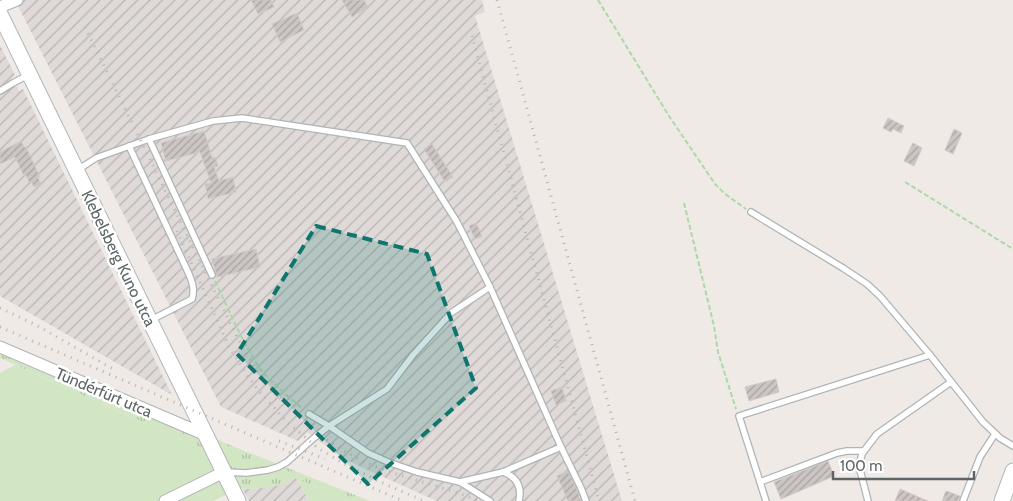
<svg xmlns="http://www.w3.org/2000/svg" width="1013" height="501" viewBox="0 0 1013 501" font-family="Cabin,sans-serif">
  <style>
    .industrial { fill: url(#industrial-furrows) }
    .grass { fill: url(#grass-tufts) }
    .garden { fill: #d2e6c4 }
    .building { fill: url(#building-hatch); stroke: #d4c9c5 }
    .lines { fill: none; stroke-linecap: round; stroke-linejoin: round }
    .lane-casing { stroke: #afb4b5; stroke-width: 8 }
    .street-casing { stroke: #afb4b5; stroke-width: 13 }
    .secondary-casing { stroke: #b1b7b8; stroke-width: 17 }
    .path { stroke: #aed8a7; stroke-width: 2; stroke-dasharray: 5 2.5; stroke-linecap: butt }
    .lane { stroke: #fff; stroke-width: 5.5 }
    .street { stroke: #fff; stroke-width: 11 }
    .secondary { stroke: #fff; stroke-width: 15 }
    .rail { stroke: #b3b4b4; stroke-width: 3; stroke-dasharray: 1 6; stroke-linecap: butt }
    .marked { fill: #0f766e; fill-opacity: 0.2; stroke: #0f766e; stroke-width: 4; stroke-dasharray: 10 6; stroke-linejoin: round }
    .labels { text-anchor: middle; stroke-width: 5; stroke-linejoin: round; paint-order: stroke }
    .street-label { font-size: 16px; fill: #5e6566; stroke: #fff }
  </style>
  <defs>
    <pattern id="industrial-furrows" width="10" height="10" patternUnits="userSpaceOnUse" patternTransform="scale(1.25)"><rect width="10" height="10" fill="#dfdad8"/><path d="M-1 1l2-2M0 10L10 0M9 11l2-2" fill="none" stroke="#b8b4b3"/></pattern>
    <pattern id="grass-tufts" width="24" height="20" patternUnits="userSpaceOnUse" patternTransform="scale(1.25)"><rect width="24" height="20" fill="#d2e6c4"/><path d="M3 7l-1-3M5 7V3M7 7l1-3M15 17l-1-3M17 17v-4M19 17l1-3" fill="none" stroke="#aebea3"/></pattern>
    <pattern id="building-hatch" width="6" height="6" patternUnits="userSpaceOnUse" patternTransform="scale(1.25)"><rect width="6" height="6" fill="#cbc5c4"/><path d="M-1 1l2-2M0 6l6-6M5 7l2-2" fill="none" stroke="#a8a4a3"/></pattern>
  </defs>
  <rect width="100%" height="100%" fill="#f0eae6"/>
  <g class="industrial">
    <polygon points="15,0 482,0 485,12 475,16 622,501 437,501 361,467 338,455 307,432 298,441 221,407"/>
    <polygon points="0,45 15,75 11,79 15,87 17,86 19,91 23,89 172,395 0,296"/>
    <polygon points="296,478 309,501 249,501 242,488 252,489 279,485"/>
  </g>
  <polygon class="grass" points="0,342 139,401 225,443 370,501 347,501 296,478 279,485 252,489 242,488 226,495 203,449 0,358"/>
  <g class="garden">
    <polygon points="15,365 203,449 226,495 213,501 0,501 0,373"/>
    <polygon points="296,478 347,501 309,501"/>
  </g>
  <g class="building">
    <polygon points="251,0 271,0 274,7 258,14"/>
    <polygon points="342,0 364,0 368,7 352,17"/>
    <polygon points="297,13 304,30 280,42 272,24"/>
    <polygon points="888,118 904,126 901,133 893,129 891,132 883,128"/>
    <polygon points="954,129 962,133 953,154 945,150"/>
    <polygon points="204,131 212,158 215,157 218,166 214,167 219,181 233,177 236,192 208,199 205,184 211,183 200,152 166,161 161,143"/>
    <polygon points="21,141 24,147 26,147 40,177 38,177 41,184 34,187 31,181 29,182 26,175 24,176 15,157 0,164 0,152"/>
    <polygon points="913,143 922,148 914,166 904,161"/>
    <polygon points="432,144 453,177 445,182 424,149"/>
    <polygon points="476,223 482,236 475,239 469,226"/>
    <polygon points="256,249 260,267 217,277 212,259"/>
    <polygon points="776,379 779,392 749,401 745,387"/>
    <polygon points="562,387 566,401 556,405 551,391"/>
    <polygon points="828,461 834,476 781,499 774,482"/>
    <polygon points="568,471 577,490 581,501 568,501 557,476"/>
    <polygon points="900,489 928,501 895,501"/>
    <polygon points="946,491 960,496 958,501 942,501"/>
  </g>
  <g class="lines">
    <defs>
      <g id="lane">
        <polyline points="0,91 13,83 28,75"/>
        <polyline points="149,139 212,275"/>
        <path d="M 129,146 L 188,272 C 192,281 195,289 192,299 L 151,320"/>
        <polyline points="76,171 96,158 149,139 213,121 242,118 407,143 457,222 490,287 561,447 581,488 586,501"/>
        <polyline points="751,212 843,268 867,284 880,296 930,355 983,422 1000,438 1013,446"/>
        <polyline points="309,414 329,426 368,453 388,462 417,472 460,482 490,501"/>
        <polyline points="227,472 246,473 268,470 278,467 287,462 315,437 329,426 387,389 413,355 451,313 490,287"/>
        <path d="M 503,472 C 517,477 522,487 519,501"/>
        <polyline points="460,482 503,472 561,447"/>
        <polyline points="760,482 837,453 847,451 864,451"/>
        <polyline points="766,501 739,416 930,355"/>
        <polyline points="868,501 859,466 862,454 864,451 877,434 951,382"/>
        <polyline points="963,501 980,457 995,434"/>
      </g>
      <g id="street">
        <polyline points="0,7 17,0"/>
        <polyline points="0,347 208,436"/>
        <polyline points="165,501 224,472"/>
      </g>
      <g id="secondary">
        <polyline points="0,14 238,501"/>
        <polyline points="1002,501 1013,471"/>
      </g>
    </defs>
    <use href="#lane" class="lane-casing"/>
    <use href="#street" class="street-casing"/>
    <use href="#secondary" class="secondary-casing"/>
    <g class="path">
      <polyline points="598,0 669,116 715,184 725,194 746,209"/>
      <polyline points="905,182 1013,249"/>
      <polyline points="684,203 714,326 718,352 736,409"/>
      <path d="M 215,281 C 229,310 241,340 259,367 C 270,382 289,397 303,409"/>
    </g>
    <use href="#lane" class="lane"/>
    <use href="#street" class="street"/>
    <use href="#secondary" class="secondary"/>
    <g class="rail">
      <polyline points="497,0 635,501"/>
      <path d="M 85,27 L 240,343 C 272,400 323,447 384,470 C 416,481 448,488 479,501"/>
      <polyline points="472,36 599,501"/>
      <polyline points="177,231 229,347 246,374 259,391 287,422 318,448 346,465 381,482"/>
      <polyline points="0,308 36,325 115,370"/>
      <polyline points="0,327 403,501"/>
      <polyline points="279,441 325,459"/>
      <polyline points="376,480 424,501"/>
    </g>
  </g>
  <path class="marked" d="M 316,226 L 427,254 L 476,388 L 368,484 L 237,354 Z"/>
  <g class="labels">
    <g class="street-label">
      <text transform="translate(119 258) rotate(64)" y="6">Klebelsberg Kuno utca</text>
      <text transform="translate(104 392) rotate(23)" y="6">Tündérfürt utca</text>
    </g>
  </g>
  <path d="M833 471v8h141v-8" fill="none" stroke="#5e6566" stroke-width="2.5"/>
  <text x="840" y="471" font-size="15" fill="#5e6566" stroke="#ffffff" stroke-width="4" paint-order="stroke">100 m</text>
</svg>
